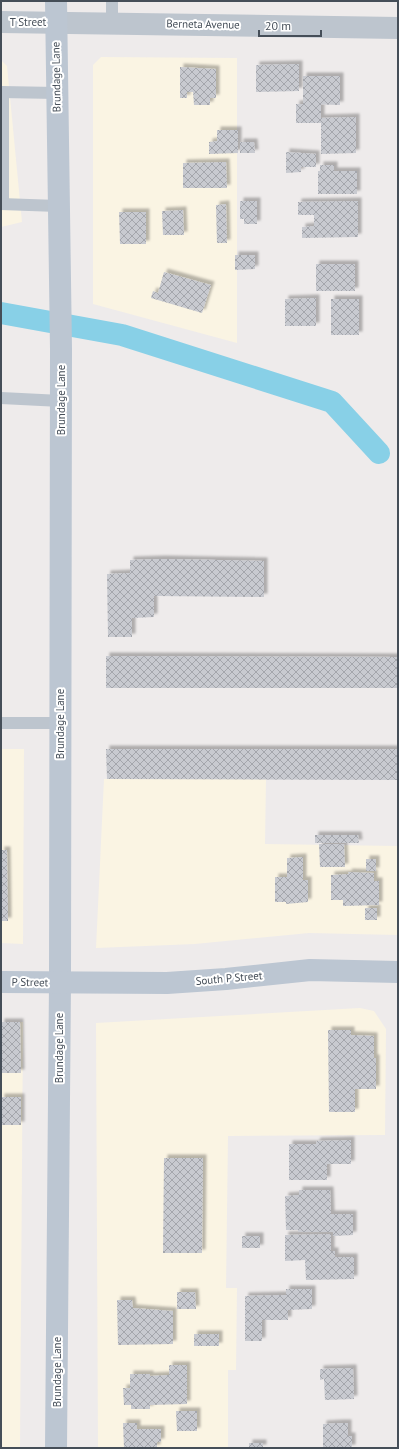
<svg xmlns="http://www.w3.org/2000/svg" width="399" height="1449" viewBox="0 0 399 1449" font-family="'PT Sans',sans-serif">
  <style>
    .commercial { fill: #faf4e3 }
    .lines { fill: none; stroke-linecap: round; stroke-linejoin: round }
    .canal { stroke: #88d0e7; stroke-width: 22 }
    .building { fill: url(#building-cross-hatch); filter: url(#shadow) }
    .lane { stroke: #bdc5ce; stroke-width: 12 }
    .street { stroke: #bdc5ce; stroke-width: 22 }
    .secondary { stroke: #bcc6d2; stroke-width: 22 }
    .labels { text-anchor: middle; stroke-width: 4; stroke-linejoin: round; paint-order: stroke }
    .street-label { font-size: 11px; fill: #454e58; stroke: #fff }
  </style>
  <defs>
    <pattern id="building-cross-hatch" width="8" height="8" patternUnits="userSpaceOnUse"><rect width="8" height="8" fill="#c8cad0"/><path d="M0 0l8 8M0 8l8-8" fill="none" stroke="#a4a6ac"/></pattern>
    <filter id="shadow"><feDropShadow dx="3.5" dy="-3.5" stdDeviation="1" flood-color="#0004"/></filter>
  </defs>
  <rect width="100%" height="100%" fill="#eeebeb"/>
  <g class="commercial">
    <polygon points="101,57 237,58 237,343 93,304 93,65"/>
    <polygon points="1,60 7,66 22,222 1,227"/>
    <polygon points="1,749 24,749 23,944 1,943"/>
    <polygon points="104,779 266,779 265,844 398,846 398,935 309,933 195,944 96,948"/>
    <polygon points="360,1008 374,1011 386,1029 385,1135 228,1136 226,1288 237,1288 236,1370 228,1370 228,1448 98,1448 96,1023"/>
    <polygon points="1,1022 23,1022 20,1448 1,1448"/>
  </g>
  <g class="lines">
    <polyline class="canal" points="1,313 122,335 332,402 379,453"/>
  </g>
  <g class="building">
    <polygon points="299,64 299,91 256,92 256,65"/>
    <polygon points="180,67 216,69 216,98 210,98 210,105 194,105 193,92 187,92 187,98 180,98"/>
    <polygon points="303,76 340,76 340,105 303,104"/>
    <polygon points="296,104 321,104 321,118 356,117 356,153 321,154 321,123 296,123"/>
    <polygon points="217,130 238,130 238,153 209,154 209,142 217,141"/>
    <polygon points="240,142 254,142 255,153 240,153"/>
    <polygon points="286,152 316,154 316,167 301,167 301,172 286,173"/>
    <polygon points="226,162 227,188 183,188 183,163"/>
    <polygon points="320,165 334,165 334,171 357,171 357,194 318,194 318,171 320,171"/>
    <polygon points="240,201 257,201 257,224 244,224 244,219 240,219"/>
    <polygon points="358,201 358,237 302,238 302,227 314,226 314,215 298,215 298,202"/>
    <polygon points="226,204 227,243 217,243 216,205"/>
    <polygon points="183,210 184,235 163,235 162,211"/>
    <polygon points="119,212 146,212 146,244 120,244"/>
    <polygon points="235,255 255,255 255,269 235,270"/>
    <rect x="316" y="264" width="39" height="27"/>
    <polygon points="164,272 211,285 202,313 151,298 153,291 158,293"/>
    <polygon points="316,298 316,326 285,326 285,299"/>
    <rect x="331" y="299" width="28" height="36"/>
    <polygon points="162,559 264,561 264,597 154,596 154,617 132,618 132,637 108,637 107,574 130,573 130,560"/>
    <polygon points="106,656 398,657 398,688 106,688"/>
    <polygon points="106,749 398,749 398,780 107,779"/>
    <polygon points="315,835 358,835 359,843 315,843"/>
    <polygon points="319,844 344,844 345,867 320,867"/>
    <polygon points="1,850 7,850 8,921 1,921"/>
    <polygon points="303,857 303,880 308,880 308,902 286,904 286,902 275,902 275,877 287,877 287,858"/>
    <rect x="366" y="859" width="10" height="12"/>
    <polygon points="348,872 374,873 374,881 379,881 379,905 343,906 343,900 331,900 331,875 349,874"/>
    <rect x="365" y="908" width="12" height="12"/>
    <polygon points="1,1022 20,1022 21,1073 1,1073"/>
    <polygon points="328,1030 351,1030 351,1035 374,1036 374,1058 376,1058 376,1089 355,1089 355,1112 329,1112"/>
    <rect x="1" y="1097" width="20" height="28"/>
    <polygon points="351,1140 351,1164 327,1164 327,1180 289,1180 289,1144 316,1144 317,1141"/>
    <polygon points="164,1158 203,1158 202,1253 163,1253"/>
    <polygon points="299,1190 330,1190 331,1214 353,1214 353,1235 333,1236 333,1232 298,1232 298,1230 286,1230 285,1196 299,1195"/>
    <polygon points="331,1234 331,1251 335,1251 335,1257 354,1257 354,1279 306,1280 305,1260 285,1261 285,1235"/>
    <rect x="242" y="1236" width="18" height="12"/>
    <polygon points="286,1289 312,1289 312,1309 288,1310 288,1320 262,1320 262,1341 245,1341 245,1296 286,1295"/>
    <polygon points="177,1292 195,1292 196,1309 177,1309"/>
    <polygon points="117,1300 132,1300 133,1308 173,1311 173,1344 118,1345"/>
    <rect x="194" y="1334" width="25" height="12"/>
    <polygon points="169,1365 187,1365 187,1404 150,1405 150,1409 131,1409 131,1405 124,1405 123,1388 130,1388 130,1374 150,1374 150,1376 169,1375"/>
    <polygon points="353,1368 354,1399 325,1400 324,1379 320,1380 320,1369"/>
    <polygon points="176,1411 197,1411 197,1431 177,1431"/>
    <polygon points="123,1423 137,1423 137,1429 161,1429 161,1442 157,1442 157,1448 124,1448"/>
    <polygon points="340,1423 348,1423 348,1436 352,1436 352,1448 323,1448 323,1424"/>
    <rect x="249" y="1443" width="14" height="5"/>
  </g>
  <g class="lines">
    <g class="lane">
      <polyline points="112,23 112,1"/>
      <polyline points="1,92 57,93"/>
      <polyline points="3,92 3,204"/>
      <polyline points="1,204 58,206"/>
      <polyline points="1,398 61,401"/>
      <polyline points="1,723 60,723"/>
    </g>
    <polyline class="street" points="1,22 398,28"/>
    <g class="secondary">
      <polyline points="56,1 61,349 60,982 56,1448"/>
      <polyline points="1,982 167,983 226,979 310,970 398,972"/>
    </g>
  </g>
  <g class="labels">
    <g class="street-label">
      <text x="28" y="26">T Street</text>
      <text transform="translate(203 24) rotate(1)" y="4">Berneta Avenue</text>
      <text transform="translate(56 77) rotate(-91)" y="4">Brundage Lane</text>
      <text transform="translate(61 400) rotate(-90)" y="4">Brundage Lane</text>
      <text transform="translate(60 724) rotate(-90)" y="4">Brundage Lane</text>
      <text transform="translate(229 978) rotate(-5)" y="4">South P Street</text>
      <text transform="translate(30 982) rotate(1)" y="4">P Street</text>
      <text transform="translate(59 1048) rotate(-90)" y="4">Brundage Lane</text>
      <text transform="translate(57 1372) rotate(-90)" y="4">Brundage Lane</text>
    </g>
  </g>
  <rect width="399" height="1449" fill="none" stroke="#454e58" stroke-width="4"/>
  <path d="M259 30v6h62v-6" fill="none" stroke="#454e58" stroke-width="2"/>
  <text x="265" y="30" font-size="12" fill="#454e58" stroke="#ffffff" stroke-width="3" paint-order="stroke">20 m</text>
</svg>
